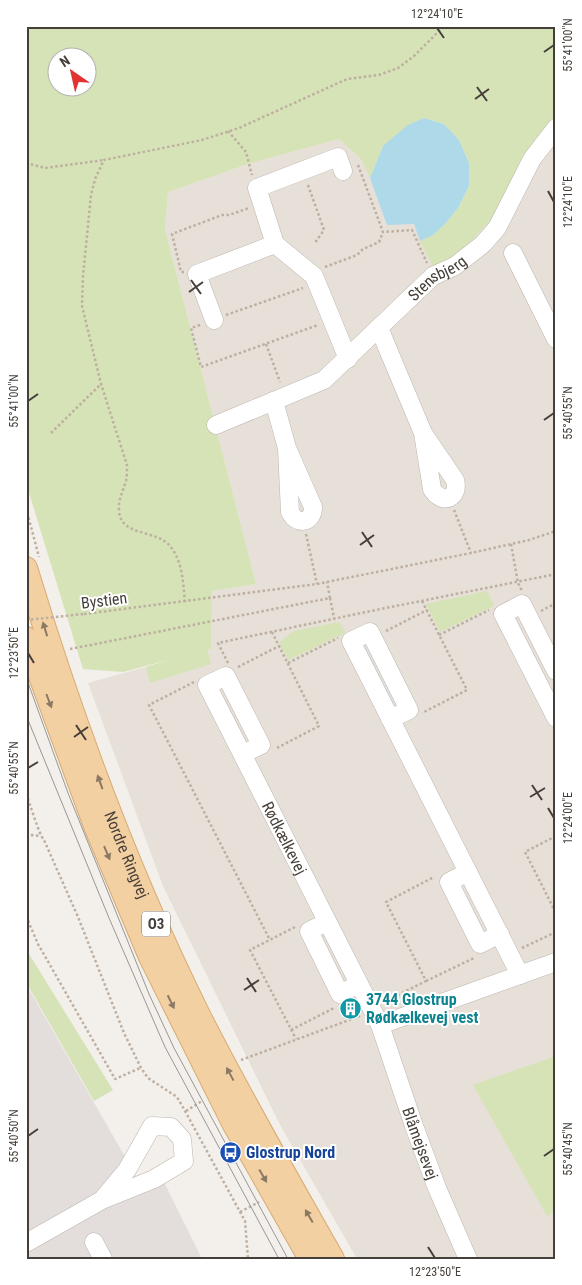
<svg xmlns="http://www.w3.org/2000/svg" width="582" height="1285" viewBox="0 0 582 1285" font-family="'Roboto Condensed',sans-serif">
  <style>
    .residential { fill: #e6e0d8 }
    .industrial { fill: #e3dedb }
    .green { fill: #d5e3b7; fill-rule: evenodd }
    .parking { fill: #e2e0de }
    .water { fill: #add9e9 }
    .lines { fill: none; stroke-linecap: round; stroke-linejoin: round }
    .minor-casing { stroke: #bdb5ad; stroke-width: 19 }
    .major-casing { stroke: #d7aa74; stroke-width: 24 }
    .path { stroke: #beafa0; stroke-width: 2.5; stroke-dasharray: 2.5 2.5; stroke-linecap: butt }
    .minor { stroke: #fff; stroke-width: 18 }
    .major { stroke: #f3d0a2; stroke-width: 22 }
    .tram { stroke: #979797; stroke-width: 1 }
    .path-bridge { stroke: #beafa0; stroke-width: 2.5; stroke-dasharray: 2.5 2.5; stroke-linecap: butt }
    .oneway { fill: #8b7963 }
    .ticks { fill: none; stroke: #463f39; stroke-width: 2 }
    .labels { text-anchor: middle; stroke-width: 4; stroke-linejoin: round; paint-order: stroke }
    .shield { fill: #fff; stroke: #7e7974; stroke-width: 1 }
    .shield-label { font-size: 15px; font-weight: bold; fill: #463f39 }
    .street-label { font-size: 16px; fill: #463f39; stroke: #fff }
    .culture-label { font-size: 16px; font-weight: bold; fill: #0d838f; stroke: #fff; text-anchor: start }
    .transit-label { font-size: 16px; font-weight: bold; fill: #164399; stroke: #fff; text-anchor: start }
    .neatline { fill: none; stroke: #463f39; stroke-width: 2 }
    .ticks-label { font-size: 12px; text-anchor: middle; fill: #463f39 }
  </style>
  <rect width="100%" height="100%" fill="#f3efea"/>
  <polygon class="residential" points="556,116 556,1259 357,1259 279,1123 163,886 88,683 211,649 212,591 256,584 165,229 168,192 248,164 339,139 360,158 370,178 414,224 433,267 514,178 536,138"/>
  <polygon class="industrial" points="26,984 144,1190 163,1180 202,1259 26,1259"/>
  <g class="green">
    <path d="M 26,26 L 556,26 L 556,116 L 536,138 L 514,178 L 494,217 L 459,253 L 433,267 L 420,241 L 433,235 L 445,224 L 458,208 L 469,186 L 469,163 L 459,140 L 444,124 L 424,118 L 383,146 L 370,178 L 360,158 L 339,139 L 248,164 L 168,192 L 165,229 L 256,584 L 212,591 L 211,649 L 207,650 L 211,664 L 150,683 L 146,667 L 168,660 L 123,672 L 83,669 L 30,496 L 26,479 ZM 58,58 L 88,58 L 88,88 L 58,88 Z"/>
    <polygon points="487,591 494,606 440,632 426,604"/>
    <polygon points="339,622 345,633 288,660 279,643 294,631"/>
    <polygon points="26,949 113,1090 94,1101 26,982"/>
    <polygon points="556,1056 556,1211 547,1216 473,1085"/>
  </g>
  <polygon class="parking" points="369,642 400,703 391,708 360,646"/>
  <polygon class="water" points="424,118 444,124 459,140 469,163 469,186 458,208 445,224 433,235 420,241 414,224 387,225 370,178 383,146 408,125"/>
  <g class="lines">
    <defs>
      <g id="minor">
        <polyline points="343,171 338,157 257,188 275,244 314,276 348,359"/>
        <polyline points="513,253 556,339"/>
        <polyline points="214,320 197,274 275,244"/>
        <path d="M 379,328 L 423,433 L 432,489 C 442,506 460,498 455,480 L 423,433"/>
        <path d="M 274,401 L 287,448 L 290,512 C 297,526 313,523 313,507 L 287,448"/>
        <path id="s1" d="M 216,425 L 324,380 L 433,276 L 455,266 L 483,244 L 497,228 L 532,159 L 556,128"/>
        <polyline points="556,671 522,604 503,614 556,718"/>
        <path d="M 390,719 L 409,710 L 370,632 L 351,641 C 407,753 464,864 520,975"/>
        <path id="s2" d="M 243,754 L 261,745 L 226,676 L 207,685 L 380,1025 L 414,1126 L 437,1188 L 468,1259"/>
        <polyline points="468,872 449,882 480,944 500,934"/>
        <polyline points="327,922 309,931 340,994 359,984"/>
        <polyline points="380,1025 556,962"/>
        <polyline points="94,1242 103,1259"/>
        <polyline points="26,1243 102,1200 154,1179 184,1161 182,1139 171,1127 152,1126 127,1170 102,1200"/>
      </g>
      <g id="major">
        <path id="s3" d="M 26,568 C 72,720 128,872 199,1015 C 241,1098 287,1178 333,1259"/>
        <polyline points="26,638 95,826 150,957 233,1123 310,1259"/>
      </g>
    </defs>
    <use href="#minor" class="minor-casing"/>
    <use href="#major" class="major-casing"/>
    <g class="path">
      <polyline points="228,131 246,152 252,175"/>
      <polyline points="26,163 45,168 104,160"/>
      <polyline points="358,165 383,232 412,230 427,263"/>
      <polyline points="308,185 324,230 314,244"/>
      <polyline points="325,267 357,255 363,249 379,242 383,232"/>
      <polyline points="184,272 181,272 172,234 222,215 229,215 249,208"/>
      <polyline points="226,315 303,288"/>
      <polyline points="200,325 191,328 201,367 318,325"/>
      <polyline points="266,344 280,382"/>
      <polyline points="51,433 101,384"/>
      <polyline points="26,508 39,557"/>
      <polyline points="454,510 471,553"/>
      <polyline points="306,534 317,584"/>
      <polyline points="511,544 518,583 522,591"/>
      <polyline points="330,598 334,618"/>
      <polyline points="422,601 467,690 422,713"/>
      <path d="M 185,602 C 183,583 183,562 170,546 C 156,529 121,537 119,511 C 118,500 123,491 126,481 C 127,476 127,470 127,465 L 101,384 L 82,306 L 83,276 L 91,195 L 95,179 L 104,160 L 202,140 L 239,128 L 347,79 L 379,75 L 398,68 L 414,56 L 444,26"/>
      <polyline points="541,611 556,603"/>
      <polyline points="84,614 317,584 471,553 529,540 556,531"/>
      <polyline points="386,631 427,610"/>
      <polyline points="272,632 319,726 275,749"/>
      <polyline points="439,635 489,610"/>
      <polyline points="70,649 330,598 327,582"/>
      <polyline points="228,663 218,643 371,611 556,574"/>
      <polyline points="288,663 338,638"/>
      <polyline points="238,667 279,646"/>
      <polyline points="194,682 149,705 270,940"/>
      <path d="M 26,794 C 30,803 39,835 44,840 L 78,917 L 124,1033 L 141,1068 L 148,1078 L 177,1097 L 185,1111 L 245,1221 L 248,1259"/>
      <polyline points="26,836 32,835 41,836"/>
      <polyline points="556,836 525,852 556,913"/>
      <polyline points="26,916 38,944 115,1079 140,1068"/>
      <polyline points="295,927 250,950 296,1039"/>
      <polyline points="522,948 556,932"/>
      <polyline points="426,981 474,958"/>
      <polyline points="384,1002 426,981 386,902 434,877"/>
      <polyline points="291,1030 334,1008"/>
      <polyline points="241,1060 360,1016"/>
      <polyline points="186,1111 202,1101"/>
      <polyline points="240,1212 259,1202"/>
    </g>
    <use href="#minor" class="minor"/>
    <use href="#major" class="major"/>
    <g class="tram">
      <polyline points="26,677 68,793 149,994 174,1048 288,1259"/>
      <polyline points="26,715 109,918 165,1047 279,1259"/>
    </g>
    <polyline class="path-bridge" points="26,620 84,614"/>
  </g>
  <defs><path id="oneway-solid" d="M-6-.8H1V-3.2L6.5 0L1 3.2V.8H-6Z" transform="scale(1.25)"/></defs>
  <g class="oneway">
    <use href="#oneway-solid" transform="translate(45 629) rotate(-107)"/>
    <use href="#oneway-solid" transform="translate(49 701) rotate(69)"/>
    <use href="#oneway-solid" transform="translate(100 782) rotate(-110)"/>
    <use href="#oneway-solid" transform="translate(107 853) rotate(67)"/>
    <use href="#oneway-solid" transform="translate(171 1002) rotate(64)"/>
    <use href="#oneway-solid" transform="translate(230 1074) rotate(-118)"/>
    <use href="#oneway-solid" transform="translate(263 1176) rotate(60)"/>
    <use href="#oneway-solid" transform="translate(309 1216) rotate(-120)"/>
  </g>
  <path class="ticks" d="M 437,28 L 444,38M 544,52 L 554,45M 477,87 L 487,101M 475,99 L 489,89M 548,191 L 554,202M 191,280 L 201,294M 189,292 L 203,282M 28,401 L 38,394M 544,420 L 554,413M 362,532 L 372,547M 360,545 L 374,535M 28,653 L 34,663M 76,725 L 86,740M 74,737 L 88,727M 28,768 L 38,762M 532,785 L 542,800M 530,797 L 545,788M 548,808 L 554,818M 247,978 L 256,992M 244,990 L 259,980M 28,1136 L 38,1129M 544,1156 L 554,1149M 428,1247 L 435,1258"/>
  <defs>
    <symbol id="building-disc" viewBox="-11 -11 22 22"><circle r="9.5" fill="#0f9aa8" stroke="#fff"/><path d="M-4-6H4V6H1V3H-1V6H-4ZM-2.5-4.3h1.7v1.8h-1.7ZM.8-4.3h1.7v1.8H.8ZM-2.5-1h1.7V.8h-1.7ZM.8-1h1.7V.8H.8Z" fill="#fff"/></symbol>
    <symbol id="bus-disc" viewBox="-11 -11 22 22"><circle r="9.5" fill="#1a4fb4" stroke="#fff"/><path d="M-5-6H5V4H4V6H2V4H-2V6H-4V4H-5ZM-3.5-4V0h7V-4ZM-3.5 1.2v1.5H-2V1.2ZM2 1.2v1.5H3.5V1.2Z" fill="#fff"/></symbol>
  </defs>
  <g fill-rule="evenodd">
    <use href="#building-disc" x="338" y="996" width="25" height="25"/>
    <use href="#bus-disc" x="218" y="1140" width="25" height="25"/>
  </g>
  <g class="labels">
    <rect class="shield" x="142" y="911.5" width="28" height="25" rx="4"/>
    <g class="shield-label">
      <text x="156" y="929">O3</text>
    </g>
    <g class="street-label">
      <text dy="6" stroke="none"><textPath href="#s1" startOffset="270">Stensbjerg</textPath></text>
      <text transform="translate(104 600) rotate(-7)" y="6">Bystien</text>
      <text dy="6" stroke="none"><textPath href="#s2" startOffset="290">Rødkælkevej</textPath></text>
      <text dy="6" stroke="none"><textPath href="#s3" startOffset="304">Nordre Ringvej</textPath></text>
      <text dy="6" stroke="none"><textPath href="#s2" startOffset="625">Blåmejsevej</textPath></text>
    </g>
    <g class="culture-label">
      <text x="366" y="1005">3744 Glostrup<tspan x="366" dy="18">Rødkælkevej vest</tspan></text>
    </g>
    <g class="transit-label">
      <text x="246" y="1158">Glostrup Nord</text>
    </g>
  </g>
  <rect width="582" height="1285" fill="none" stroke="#ffffff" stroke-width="55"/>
  <g transform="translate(72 72) rotate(326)"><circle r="24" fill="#ffffff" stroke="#b5b2b0"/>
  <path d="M0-4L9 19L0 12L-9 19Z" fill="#e23232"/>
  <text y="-8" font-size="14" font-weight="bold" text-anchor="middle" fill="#463f39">N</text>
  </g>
  <rect x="28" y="28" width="526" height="1230" class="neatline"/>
  <g class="ticks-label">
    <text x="437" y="18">12°24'10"E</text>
    <text transform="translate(568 45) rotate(-90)" y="4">55°41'00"N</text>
    <text transform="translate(568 202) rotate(-90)" y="4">12°24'10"E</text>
    <text transform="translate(14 401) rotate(-90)" y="4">55°41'00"N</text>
    <text transform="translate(568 413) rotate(-90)" y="4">55°40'55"N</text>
    <text transform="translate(14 653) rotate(-90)" y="4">12°23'50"E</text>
    <text transform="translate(14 768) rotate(-90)" y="4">55°40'55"N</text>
    <text transform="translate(568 818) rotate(-90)" y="4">12°24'00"E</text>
    <text transform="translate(14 1136) rotate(-90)" y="4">55°40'50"N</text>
    <text transform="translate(568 1149) rotate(-90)" y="4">55°40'45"N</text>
    <text x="435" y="1276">12°23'50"E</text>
  </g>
</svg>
